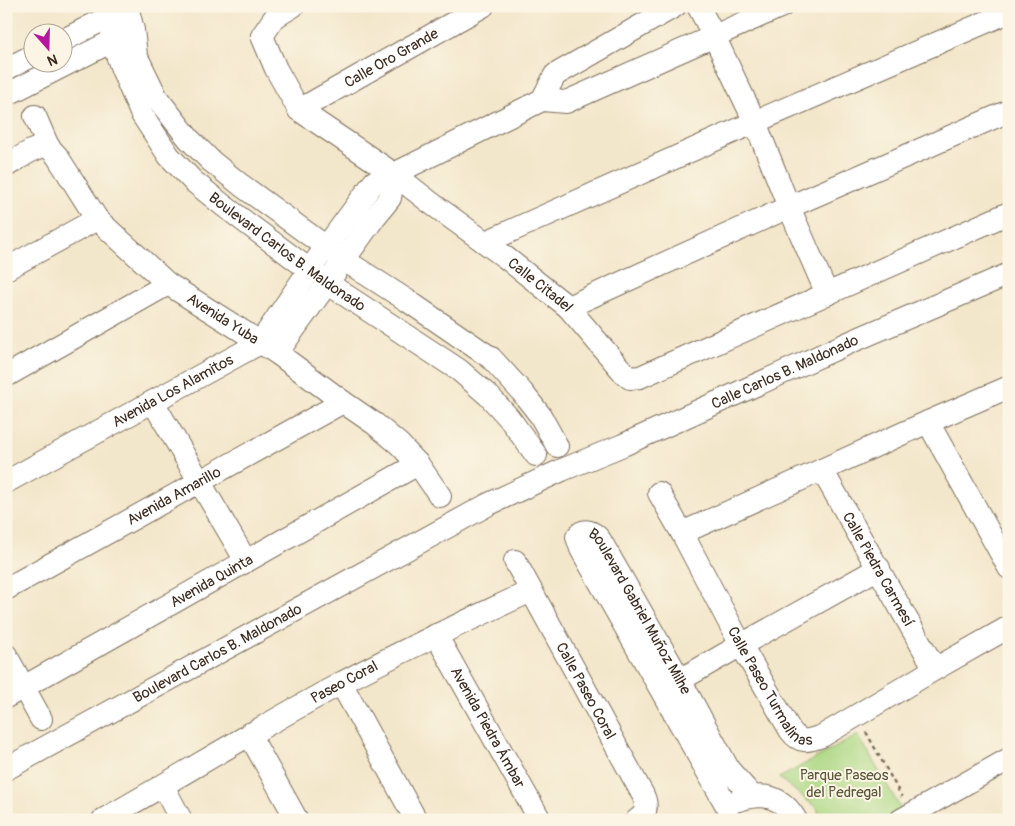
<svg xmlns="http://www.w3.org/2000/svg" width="1015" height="826" viewBox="0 0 1015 826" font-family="Pangolin,sans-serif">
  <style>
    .green { fill: #acd884; stroke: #748151 }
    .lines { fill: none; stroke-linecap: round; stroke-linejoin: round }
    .minor-casing { stroke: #7b6c5b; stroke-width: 24 }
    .path { stroke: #7b6c5b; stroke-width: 2.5; stroke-dasharray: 4 4; stroke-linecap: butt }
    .minor { stroke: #fff; stroke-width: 22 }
    .labels { text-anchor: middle; stroke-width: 4; stroke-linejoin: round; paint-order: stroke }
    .street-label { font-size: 15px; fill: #3b2a1e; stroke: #fcf5e5 }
    .park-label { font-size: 15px; fill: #575638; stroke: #fcf5e5 }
  </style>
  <rect width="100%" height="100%" fill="#fcf5e5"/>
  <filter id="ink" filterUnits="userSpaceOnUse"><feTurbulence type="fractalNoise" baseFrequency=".02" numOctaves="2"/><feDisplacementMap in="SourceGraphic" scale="10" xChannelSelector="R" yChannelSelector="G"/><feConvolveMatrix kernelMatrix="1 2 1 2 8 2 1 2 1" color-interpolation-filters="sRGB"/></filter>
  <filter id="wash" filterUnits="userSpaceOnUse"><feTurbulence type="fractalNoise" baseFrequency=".0096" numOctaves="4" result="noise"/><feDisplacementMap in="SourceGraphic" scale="20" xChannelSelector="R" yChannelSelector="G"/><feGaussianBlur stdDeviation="1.12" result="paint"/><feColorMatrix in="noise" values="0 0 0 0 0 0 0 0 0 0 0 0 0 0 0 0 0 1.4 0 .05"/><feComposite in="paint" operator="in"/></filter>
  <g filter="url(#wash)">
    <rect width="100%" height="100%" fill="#f3e7cb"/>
    <polygon class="green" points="858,735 901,809 882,820 819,820 818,809 779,778"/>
  </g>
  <g filter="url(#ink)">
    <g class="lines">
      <defs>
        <g id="minor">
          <polyline points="127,6 133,30 136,55 157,98 189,139 211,161 241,185 344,260 408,301 491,358 522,392 540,415 557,446"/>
          <path id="s1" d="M 293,6 L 275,17 L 262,36 L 276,69 L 299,110 L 394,174 L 431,203 L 505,257 L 568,307 L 624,373 L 630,378 L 640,377 L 1009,213"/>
          <polyline points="698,6 714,36 755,122 789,207 827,294"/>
          <path id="s2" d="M 129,11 L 112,15 L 112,41 L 122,69 L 141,113 L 169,156 L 193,181 L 224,206 L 327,283 L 459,370 L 489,396 L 509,418 L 536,455"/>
          <polyline points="62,41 112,15 114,6"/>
          <polyline points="6,69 32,56"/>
          <polyline points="6,95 126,34"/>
          <polyline points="542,100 555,75 675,6"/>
          <path id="s3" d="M 299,110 L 483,6"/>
          <path id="s4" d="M 35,116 L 48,146 L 57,156 L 97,219 L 168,284 L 277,353 L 343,402 L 375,424 L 399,444 L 418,464 L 440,496"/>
          <path d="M 6,166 C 20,158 33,147 48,146"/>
          <polyline points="486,242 755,122 1009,12"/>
          <polyline points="6,269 97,219"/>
          <polyline points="568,307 789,207 1009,111"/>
          <polyline points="277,353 374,218 390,198 394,174"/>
          <polyline points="6,376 168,284"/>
          <polyline points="153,402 246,561"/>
          <polyline points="928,422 1009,568"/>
          <path id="s5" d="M 822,470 L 935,669"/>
          <path id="s6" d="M 6,482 L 260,343 L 310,269 L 374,182 L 394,174 L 542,100 L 566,102 L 782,6"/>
          <path id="s7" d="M 659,493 L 682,533 L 741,645 L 790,730 C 800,744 808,741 822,736 L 935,669 L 1009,627"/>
          <polyline points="682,533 928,422 1009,387"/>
          <path id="s8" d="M 515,561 L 643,795 C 648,806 647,813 637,820"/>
          <path id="s9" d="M 6,589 L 343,402"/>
          <path id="s10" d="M 436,635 L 540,820"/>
          <polyline points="6,655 41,719"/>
          <polyline points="341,683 416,820"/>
          <polyline points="666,688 741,645 879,568"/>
          <path id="s11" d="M 6,697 L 418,464"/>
          <polyline points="249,734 297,820"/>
          <path id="s12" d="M 6,769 L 489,504 L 562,470 L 623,445 L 853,341 L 1009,274"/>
          <polyline points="163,786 181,820"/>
          <path d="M 739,800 C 764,792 782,796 796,820"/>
          <path id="s13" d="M 728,808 L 581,549 L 577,537 C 584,527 594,532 600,540 L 680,680 L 729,770 L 752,796"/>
          <path id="s14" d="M 103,820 C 182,775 260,727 340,684 C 402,650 467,621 531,591"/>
          <polyline points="901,820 1009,759"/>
        </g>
      </defs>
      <use href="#minor" class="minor-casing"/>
      <polyline class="path" points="866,732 902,797"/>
      <use href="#minor" class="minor"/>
    </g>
  </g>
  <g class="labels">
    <g class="street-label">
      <text dy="5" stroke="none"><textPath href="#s3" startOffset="106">Calle Oro Grande</textPath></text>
      <text dy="5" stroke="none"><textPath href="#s2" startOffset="325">Boulevard Carlos B. Maldonado</textPath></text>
      <text dy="5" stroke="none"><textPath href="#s1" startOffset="425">Calle Citadel</textPath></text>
      <text dy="5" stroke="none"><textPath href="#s4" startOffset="282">Avenida Yuba</textPath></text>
      <text dy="5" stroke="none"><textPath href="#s12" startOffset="875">Calle Carlos B. Maldonado</textPath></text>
      <text dy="5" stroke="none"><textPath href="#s6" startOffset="190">Avenida Los Alamitos</textPath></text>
      <text dy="5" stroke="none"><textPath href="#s9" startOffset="192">Avenida Amarillo</textPath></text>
      <text dy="5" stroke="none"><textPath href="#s5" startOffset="114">Calle Piedra Carmesí</textPath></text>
      <text dy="5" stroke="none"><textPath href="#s11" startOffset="236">Avenida Quinta</textPath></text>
      <text dy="5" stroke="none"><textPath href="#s13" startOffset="420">Boulevard Gabriel Muñoz Milhe</textPath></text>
      <text dy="5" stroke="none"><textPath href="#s12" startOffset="241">Boulevard Carlos B. Maldonado</textPath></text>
      <text dy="5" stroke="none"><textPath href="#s7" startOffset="225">Calle Paseo Turmalinas</textPath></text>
      <text dy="5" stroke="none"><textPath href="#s14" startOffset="278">Paseo Coral</textPath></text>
      <text dy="5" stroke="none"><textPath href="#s8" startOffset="148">Calle Paseo Coral</textPath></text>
      <text dy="5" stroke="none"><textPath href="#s10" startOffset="106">Avenida Piedra Ámbar</textPath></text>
    </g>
    <g class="park-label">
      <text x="844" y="780">Parque Paseos<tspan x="844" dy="17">del Pedregal</tspan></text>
    </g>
  </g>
  <rect width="1015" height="826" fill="none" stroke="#fcf5e5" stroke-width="25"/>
  <g transform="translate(48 48) rotate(160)"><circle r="24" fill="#fcf5e5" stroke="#afa495"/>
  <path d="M0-4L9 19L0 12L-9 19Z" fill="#b5179e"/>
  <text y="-8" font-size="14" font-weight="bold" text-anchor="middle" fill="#3b2a1e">N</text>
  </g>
</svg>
